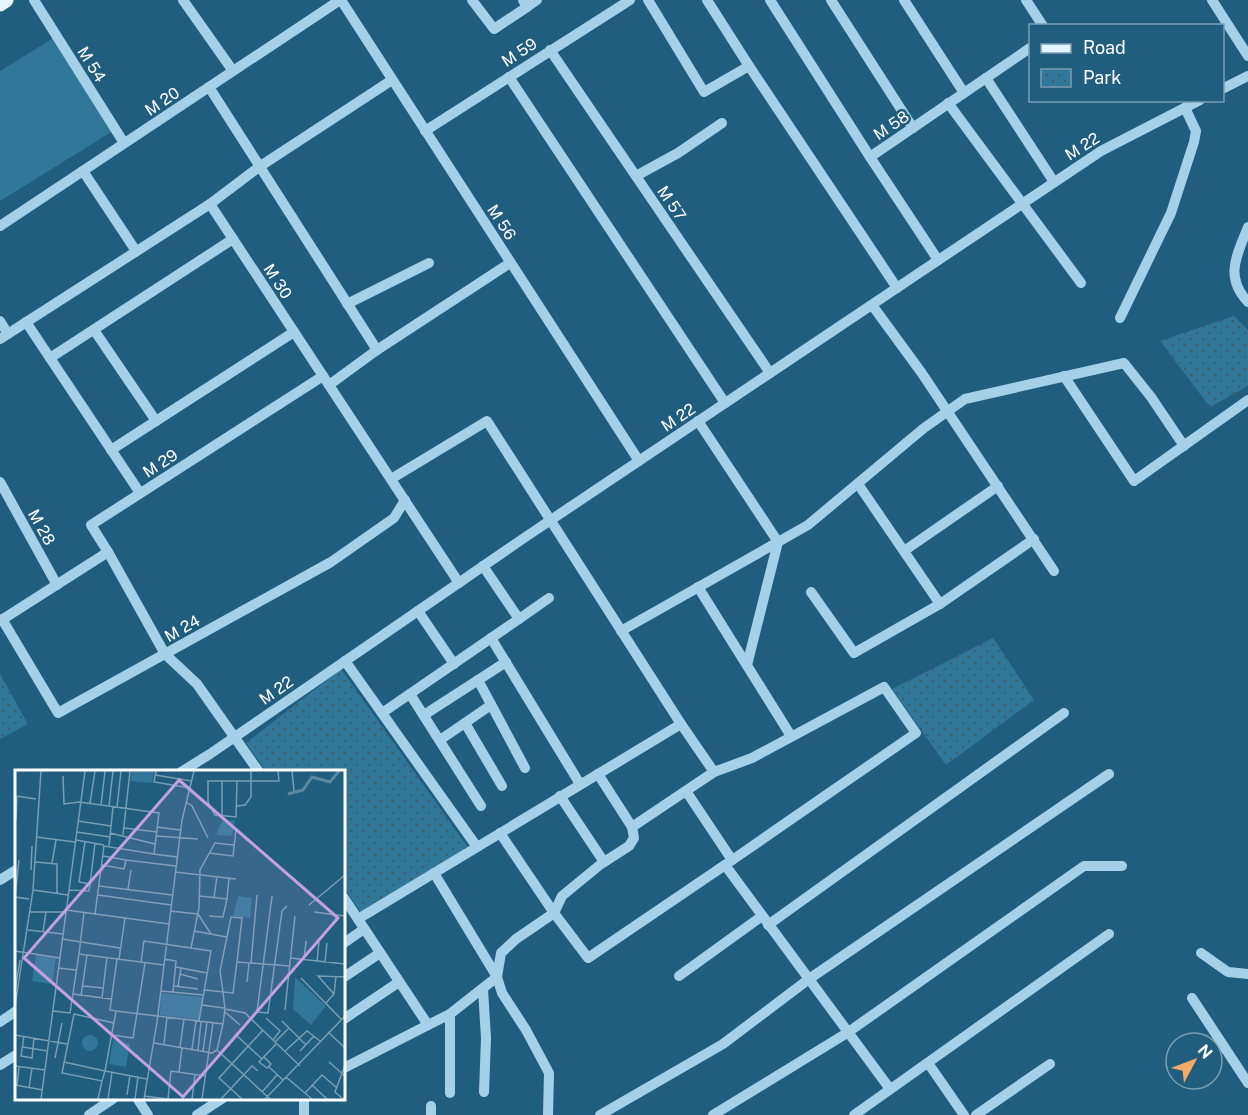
<svg xmlns="http://www.w3.org/2000/svg" width="1248" height="1115" viewBox="0 0 1248 1115" font-family="'Public Sans',sans-serif">
  <style>
    .park { fill: url(#park-dots) }
    .pitch { fill: #30779a }
    .lines { fill: none; stroke-linecap: round; stroke-linejoin: round }
    .minor { stroke: #a4d1e7; stroke-width: 10 }
    .major { stroke: #e6f4fd; stroke-width: 15 }
    .labels { text-anchor: middle; stroke-width: 5; stroke-linejoin: round; paint-order: stroke }
    .street-label { font-size: 16px; fill: #fff; stroke: #205d7e }
    .inset-river { fill: none; stroke: #5b889f; stroke-width: 3 }
    .inset-road { fill: none; stroke: #799eb2; stroke-width: 1.5 }
    .view { fill: #c4a0e2; fill-opacity: 0.15; stroke: #c4a0e2; stroke-width: 3 }
    .inset-edge { fill: none; stroke: #fff; stroke-width: 3 }
  </style>
  <defs>
    <pattern id="park-dots" width="8" height="8" patternUnits="userSpaceOnUse" patternTransform="scale(1.5)"><rect width="8" height="8" fill="#30779a"/><path d="M2 2h.1M6 6h.1" fill="none" stroke="#3f5f6f" stroke-width="1.8" stroke-linecap="round"/></pattern>
  </defs>
  <rect width="100%" height="100%" fill="#205d7e"/>
  <g class="park">
    <polygon points="1234,316 1248,330 1248,386 1210,407 1160,341"/>
    <polygon points="993,638 1034,700 946,765 892,689"/>
    <polygon points="341,669 469,849 361,913 344,887 344,772 266,771 246,743"/>
    <polygon points="0,674 28,724 0,739"/>
  </g>
  <polygon class="pitch" points="55,37 113,131 0,201 0,71"/>
  <g class="lines">
    <g class="minor">
      <polyline points="34,0 124,143"/>
      <polyline points="183,0 233,71"/>
      <polyline points="341,0 639,461"/>
      <polyline points="472,0 494,29 527,7"/>
      <polyline points="523,0 527,7 537,0"/>
      <polyline points="648,0 704,92 749,66 897,288"/>
      <polyline points="707,0 749,66"/>
      <polyline points="770,0 870,157"/>
      <polyline points="831,0 913,128"/>
      <polyline points="904,0 964,93"/>
      <polyline points="1026,0 1043,26"/>
      <polyline points="1212,0 1248,56"/>
      <polyline points="550,50 770,373"/>
      <polyline points="509,77 725,403"/>
      <polyline points="986,78 1054,182"/>
      <polyline points="209,87 377,350"/>
      <polyline points="1222,89 1248,76"/>
      <polyline points="948,103 1081,283"/>
      <polyline points="425,131 630,0"/>
      <polyline points="83,171 136,251"/>
      <polyline points="636,176 678,153 722,123"/>
      <polyline points="210,204 259,167 392,80"/>
      <polyline points="0,226 340,0"/>
      <path d="M 1248,227 C 1237,255 1224,277 1248,302"/>
      <polyline points="938,260 870,157 1030,48"/>
      <polyline points="347,304 429,263"/>
      <polyline points="872,305 921,372 1054,571"/>
      <polyline points="1120,318 1171,213 1194,142 1196,131 1185,108"/>
      <polyline points="0,321 8,334"/>
      <polyline points="26,322 140,493"/>
      <polyline points="94,330 156,421"/>
      <polyline points="0,339 210,204 459,583"/>
      <polyline points="50,358 233,239"/>
      <polyline points="1064,376 1134,481 1248,400"/>
      <polyline points="329,385 377,350 510,263"/>
      <polyline points="698,421 778,542 747,665"/>
      <polyline points="111,450 294,332"/>
      <polyline points="0,482 57,585"/>
      <polyline points="858,484 940,604 1034,539"/>
      <polyline points="904,551 998,486"/>
      <polyline points="108,552 165,654 197,684 259,772"/>
      <polyline points="698,587 791,736"/>
      <polyline points="811,592 854,653 940,604"/>
      <polyline points="418,611 454,664"/>
      <polyline points="2,619 58,713 331,562 394,518 405,500"/>
      <polyline points="519,619 549,598"/>
      <polyline points="0,621 108,552 91,525 323,376"/>
      <polyline points="621,631 808,525 924,428 965,399 1124,363 1151,397 1184,446"/>
      <polyline points="491,638 580,784"/>
      <polyline points="345,661 477,847"/>
      <polyline points="478,680 525,768"/>
      <polyline points="410,694 481,806"/>
      <polyline points="382,713 519,619 483,566"/>
      <polyline points="424,715 506,662"/>
      <polyline points="465,723 502,786"/>
      <polyline points="681,724 714,772"/>
      <polyline points="440,740 491,705"/>
      <polyline points="181,772 210,754 524,538 1101,151 1200,100"/>
      <polyline points="686,791 732,860"/>
      <polyline points="560,796 604,862"/>
      <polyline points="632,827 714,772 752,758 884,687 916,733 725,865"/>
      <polyline points="500,833 554,913"/>
      <polyline points="434,873 497,977"/>
      <polyline points="0,880 16,870"/>
      <polyline points="344,898 428,1025 344,1068"/>
      <polyline points="554,913 562,896 601,864 629,846 634,838 632,827 598,774"/>
      <polyline points="358,919 681,724 487,421 391,479"/>
      <polyline points="768,925 1064,713"/>
      <polyline points="344,943 364,929"/>
      <polyline points="1201,953 1228,972 1248,974"/>
      <polyline points="679,976 762,916"/>
      <polyline points="344,977 380,953"/>
      <polyline points="497,977 501,953 516,939 554,913 588,958 725,865 890,1089"/>
      <polyline points="483,989 486,1038 484,1092"/>
      <polyline points="1192,998 1248,1083"/>
      <polyline points="450,1014 450,1093"/>
      <polyline points="344,1019 399,982"/>
      <polyline points="0,1022 16,1011"/>
      <polyline points="428,1025 450,1014 497,977 502,993 526,1030 549,1073 548,1115"/>
      <polyline points="928,1063 964,1115"/>
      <polyline points="0,1065 16,1055"/>
      <polyline points="137,1098 148,1115"/>
      <polyline points="89,1115 114,1098"/>
      <polyline points="197,1115 223,1098"/>
      <polyline points="304,1115 304,1098"/>
      <polyline points="431,1115 431,1106"/>
      <polyline points="600,1115 723,1044 809,979 1109,774"/>
      <polyline points="713,1115 847,1033 1084,866 1122,866"/>
      <polyline points="854,1115 1109,934"/>
      <polyline points="976,1115 1050,1064"/>
    </g>
    <polyline class="major" points="0,4 6,0"/>
  </g>
  <g class="labels">
    <g class="street-label">
      <text transform="translate(519 52) rotate(-33)" y="6">M 59</text>
      <text transform="translate(92 64) rotate(58)" y="6">M 54</text>
      <text transform="translate(162 101) rotate(-34)" y="6">M 20</text>
      <text transform="translate(891 125) rotate(-34)" y="6">M 58</text>
      <text transform="translate(1082 146) rotate(-32)" y="6">M 22</text>
      <text transform="translate(672 203) rotate(56)" y="6">M 57</text>
      <text transform="translate(502 222) rotate(57)" y="6">M 56</text>
      <text transform="translate(278 281) rotate(57)" y="6">M 30</text>
      <text transform="translate(678 417) rotate(-34)" y="6">M 22</text>
      <text transform="translate(160 463) rotate(-33)" y="6">M 29</text>
      <text transform="translate(42 527) rotate(61)" y="6">M 28</text>
      <text transform="translate(182 628) rotate(-29)" y="6">M 24</text>
      <text transform="translate(276 690) rotate(-35)" y="6">M 22</text>
    </g>
  </g>
  <g transform="translate(15 770)">
    <rect width="330" height="330" fill="#205d7e"/>
    <path d="M 280,207 L 311,236 L 296,255 L 278,239 Z" fill="#30779a"/>
    <path d="M 220,50 L 217,66 L 201,65 L 207,51 ZM 223,126 L 237,128 L 235,148 L 218,146 ZM 146,223 L 188,227 L 184,250 L 145,245 ZM67 273a8 8 0 1 1 16 0a8 8 0 1 1-16 0ZM 98,270 L 115,274 L 111,297 L 94,294 Z" fill="#30779a"/>
    <path d="M 117,1 L 139,1 L 137,13 L 115,11 ZM 21,185 L 41,188 L 37,214 L 17,211 Z" fill="#30779a"/>
    <path class="inset-river" d="M 273,24 L 288,20 L 297,7 L 315,12 L 324,1"/>
    <path class="inset-road" d="M 141,1 L 139,12 L 175,18M 277,1 L 279,21M 140,5 L 177,11M 48,6 L 49,34 L 64,32 L 144,43 L 139,84 L 162,87M 207,11 L 207,48M 222,11 L 221,47 L 200,45 L 193,32 L 193,11 L 264,11 L 263,1M 1,26 L 21,29M 171,32 L 177,36 L 193,68M 75,33 L 80,1M 86,35 L 90,1M 94,36 L 98,1M 222,36 L 230,35 L 236,27 L 236,1M 102,37 L 106,1M 1,50 L 2,27M 63,51 L 96,56M 142,57 L 165,60M 109,58 L 142,62M 62,62 L 95,67M 95,63 L 140,74M 108,65 L 115,1M 141,66 L 183,69M 21,67 L 60,72M 61,70 L 89,75M 70,72 L 64,112 L 75,114 L 80,73M 94,76 L 98,37M 194,83 L 218,86 L 221,59M 88,86 L 111,90M 4,90 L 0,127 L 14,129M 20,92 L 42,94 L 42,124M 37,93 L 41,70M 87,95 L 109,99 L 111,90 L 161,96M 16,100 L 17,76M 160,102 L 221,109M 84,116 L 157,125M 113,119 L 116,100M 18,120 L 53,125M 54,120 L 74,121 L 75,114M 83,125 L 156,135M 184,126 L 212,129 L 214,108M 257,126 L 242,242 L 253,243 L 267,141 L 272,136M 199,128 L 202,106M 294,135 L 330,105M 51,140 L 154,154M 155,141 L 183,144 L 196,164M 15,142 L 51,142M 299,142 L 330,146M 80,144 L 89,76 L 139,84M 194,146 L 208,147 L 212,129M 13,160 L 48,164M 179,161 L 212,167M 28,162 L 31,141M 47,169 L 105,178M 176,178 L 184,138 L 185,100 L 200,73 L 219,75M 0,181 L 45,188M 64,184 L 69,142M 275,188 L 330,194M 102,189 L 95,240 L 101,241 L 90,301 L 132,309M 104,189 L 110,148M 149,189 L 161,191 L 158,222M 289,189 L 291,171M 302,191 L 304,172M 126,192 L 129,171 L 196,181 L 184,251M 310,192 L 312,173M 236,193 L 242,125M 161,197 L 192,203M 43,198 L 61,200M 165,204 L 183,209M 286,208 L 327,250M 232,212 L 234,193M 68,216 L 88,218M 159,216 L 183,219M 163,216 L 166,198M 190,220 L 208,222 L 205,201 L 216,147 L 227,148 L 222,192M 0,221 L 5,190M 146,221 L 189,225M 58,224 L 96,229M 319,224 L 303,206 L 330,207M 66,226 L 72,185M 87,228 L 92,187M 311,233 L 319,224 L 321,206M 187,235 L 209,238M 0,236 L 18,120 L 26,1M 210,239 L 208,222 L 218,223 L 222,192 L 275,196M 270,240 L 280,146M 38,241 L 55,243 L 64,184 L 149,195M 101,241 L 208,254 L 202,280 L 255,329M 210,242 L 225,255M 59,244 L 47,303 L 87,311 L 90,301M 59,244 L 99,253M 251,248 L 265,261 L 258,270M 267,251 L 291,275M 208,254 L 210,239 L 230,243 L 285,296M 313,262 L 330,278M 220,264 L 247,289M 0,265 L 52,274M 97,265 L 118,268 L 130,193M 9,266 L 6,286 L 17,288 L 19,268M 260,272 L 274,258M 139,273 L 197,283 L 202,280M 149,274 L 152,247M 8,277 L 33,281M 165,277 L 169,249M 177,279 L 181,251M 183,280 L 186,252M 188,281 L 192,252M 270,281 L 292,261 L 305,271M 285,281 L 299,266M 249,287 L 256,294 L 252,298 L 244,292 L 262,273M 40,288 L 47,253M 49,292 L 90,301M 314,292 L 330,306M 0,296 L 30,300M 253,296 L 268,310M 164,302 L 167,278M 271,307 L 297,329M 0,315 L 28,320M 297,315 L 312,329M 2,316 L 4,297M 14,318 L 17,298M 247,322 L 262,305M 290,323 L 307,305 L 322,318M 112,325 L 115,305M 129,326 L 153,329M 26,329 L 70,1M 83,329 L 87,311M 93,329 L 97,302M 120,329 L 123,307M 129,329 L 142,252 L 167,50 L 179,1M 153,329 L 156,301 L 191,306M 177,329 L 180,305M 187,329 L 198,253M 206,329 L 237,296 L 243,301M 227,329 L 204,308 L 248,260M 250,329 L 330,246M 328,329 L 320,322 L 330,295"/>
    <path class="view" d="M 164,10 L 323,148 L 168,327 L 9,188 Z"/>
    <rect width="330" height="330" class="inset-edge"/>
  </g>
  <rect x="1029" y="24" width="195" height="78" fill="#205d7e" stroke="#799eb2" stroke-width="1.5"/>
  <rect x="1041" y="44" width="30" height="9" fill="#e6f4fd" stroke="#799eb2" stroke-width="1.5"/>
  <text x="1083" y="54" font-size="18" fill="#ffffff">Road</text>
  <rect x="1041" y="69" width="30" height="18" fill="url(#park-dots)" stroke="#799eb2" stroke-width="1.5"/>
  <text x="1083" y="84" font-size="18" fill="#ffffff">Park</text>
  <g transform="translate(1194 1061) rotate(49)"><circle r="28" fill="#205d7e" stroke="#799eb2" stroke-width="1.5"/>
  <path d="M0-4.5L10 22L0 15L-10 22Z" fill="#f4ab65"/>
  <text y="-9" font-size="16" font-weight="bold" text-anchor="middle" fill="#ffffff">N</text>
  </g>
</svg>
